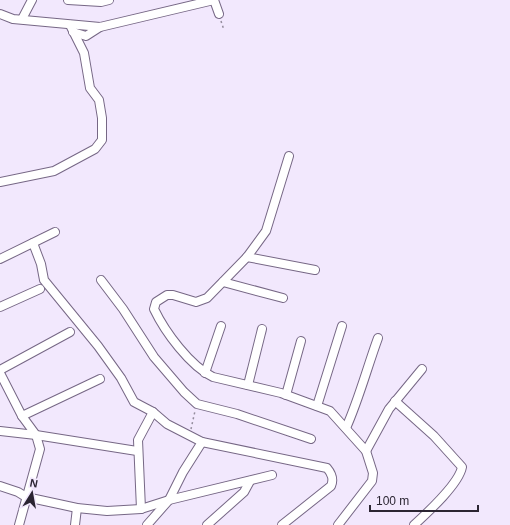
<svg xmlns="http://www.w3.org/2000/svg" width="510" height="525" viewBox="0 0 510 525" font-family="Helvetica,sans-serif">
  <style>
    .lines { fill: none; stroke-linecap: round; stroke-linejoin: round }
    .minor-casing { stroke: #766785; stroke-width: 10 }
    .path { stroke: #948c9d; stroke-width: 1.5; stroke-dasharray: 2 3; stroke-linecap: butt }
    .minor { stroke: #fff; stroke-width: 8 }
  </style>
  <rect width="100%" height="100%" fill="#f2e8fd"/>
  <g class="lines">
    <defs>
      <g id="minor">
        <polyline points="68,0 101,2 109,0"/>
        <polyline points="214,0 219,14"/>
        <polyline points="0,14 13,19 100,27 214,0"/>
        <polyline points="22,19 32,0"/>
        <polyline points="73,32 86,36 100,27"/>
        <path d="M 289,156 L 266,231 L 247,257 L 207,298 L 196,302 L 173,295 L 167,295 L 156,302 L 154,309 C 165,332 190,366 213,377 L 281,393 L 330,411 L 366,451 L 373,473 L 372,481 L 338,525"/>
        <polyline points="0,182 54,171 95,149 102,140 102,118 99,100 90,88 84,53 70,25"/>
        <path d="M 33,243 L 41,264 L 44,280 L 98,346 L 121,378 L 134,402 L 153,412 L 167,424 L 202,442 L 327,468 C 332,474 334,479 331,486 L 282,525"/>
        <polyline points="247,257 315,270"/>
        <polyline points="0,259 55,232"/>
        <polyline points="101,280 123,309 154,357 184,392 197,404 237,414 311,439"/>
        <polyline points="223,282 283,298"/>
        <polyline points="0,307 40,289"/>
        <polyline points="0,370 70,332"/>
        <polyline points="0,373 22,416 36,435 40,449 19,525"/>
        <polyline points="205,373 221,326"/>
        <polyline points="248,385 262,329"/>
        <polyline points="286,395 301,341"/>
        <path d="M 395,401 L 434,436 L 462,467 C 459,484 427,513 414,525"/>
        <polyline points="317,406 342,326"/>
        <polyline points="22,416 100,379"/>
        <path d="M 346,428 C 359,399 367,368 378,338"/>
        <polyline points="0,431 36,435 137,451"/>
        <polyline points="366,451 389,409 422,369"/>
        <polyline points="0,486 18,492 26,497 77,508 107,511 141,509 169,500 272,475"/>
        <polyline points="141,509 138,440 153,412"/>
        <polyline points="75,525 77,508"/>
        <polyline points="147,525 169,500 183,472 202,442"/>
        <polyline points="207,525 244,492 250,481"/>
      </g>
    </defs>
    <use href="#minor" class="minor-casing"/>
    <g class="path">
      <polyline points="221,21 224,30"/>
      <polyline points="191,429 195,411"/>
    </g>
    <use href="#minor" class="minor"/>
  </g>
  <g transform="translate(32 493) rotate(11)" stroke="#f2e8fd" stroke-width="3" paint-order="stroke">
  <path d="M0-3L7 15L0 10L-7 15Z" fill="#2b2532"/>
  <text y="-6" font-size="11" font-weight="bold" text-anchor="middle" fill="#2b2532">N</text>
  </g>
  <path d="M370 505v6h108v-6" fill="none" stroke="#2b2532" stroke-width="2"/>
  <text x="376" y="505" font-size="12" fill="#2b2532" stroke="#f2e8fd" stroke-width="3" paint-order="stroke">100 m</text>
</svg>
